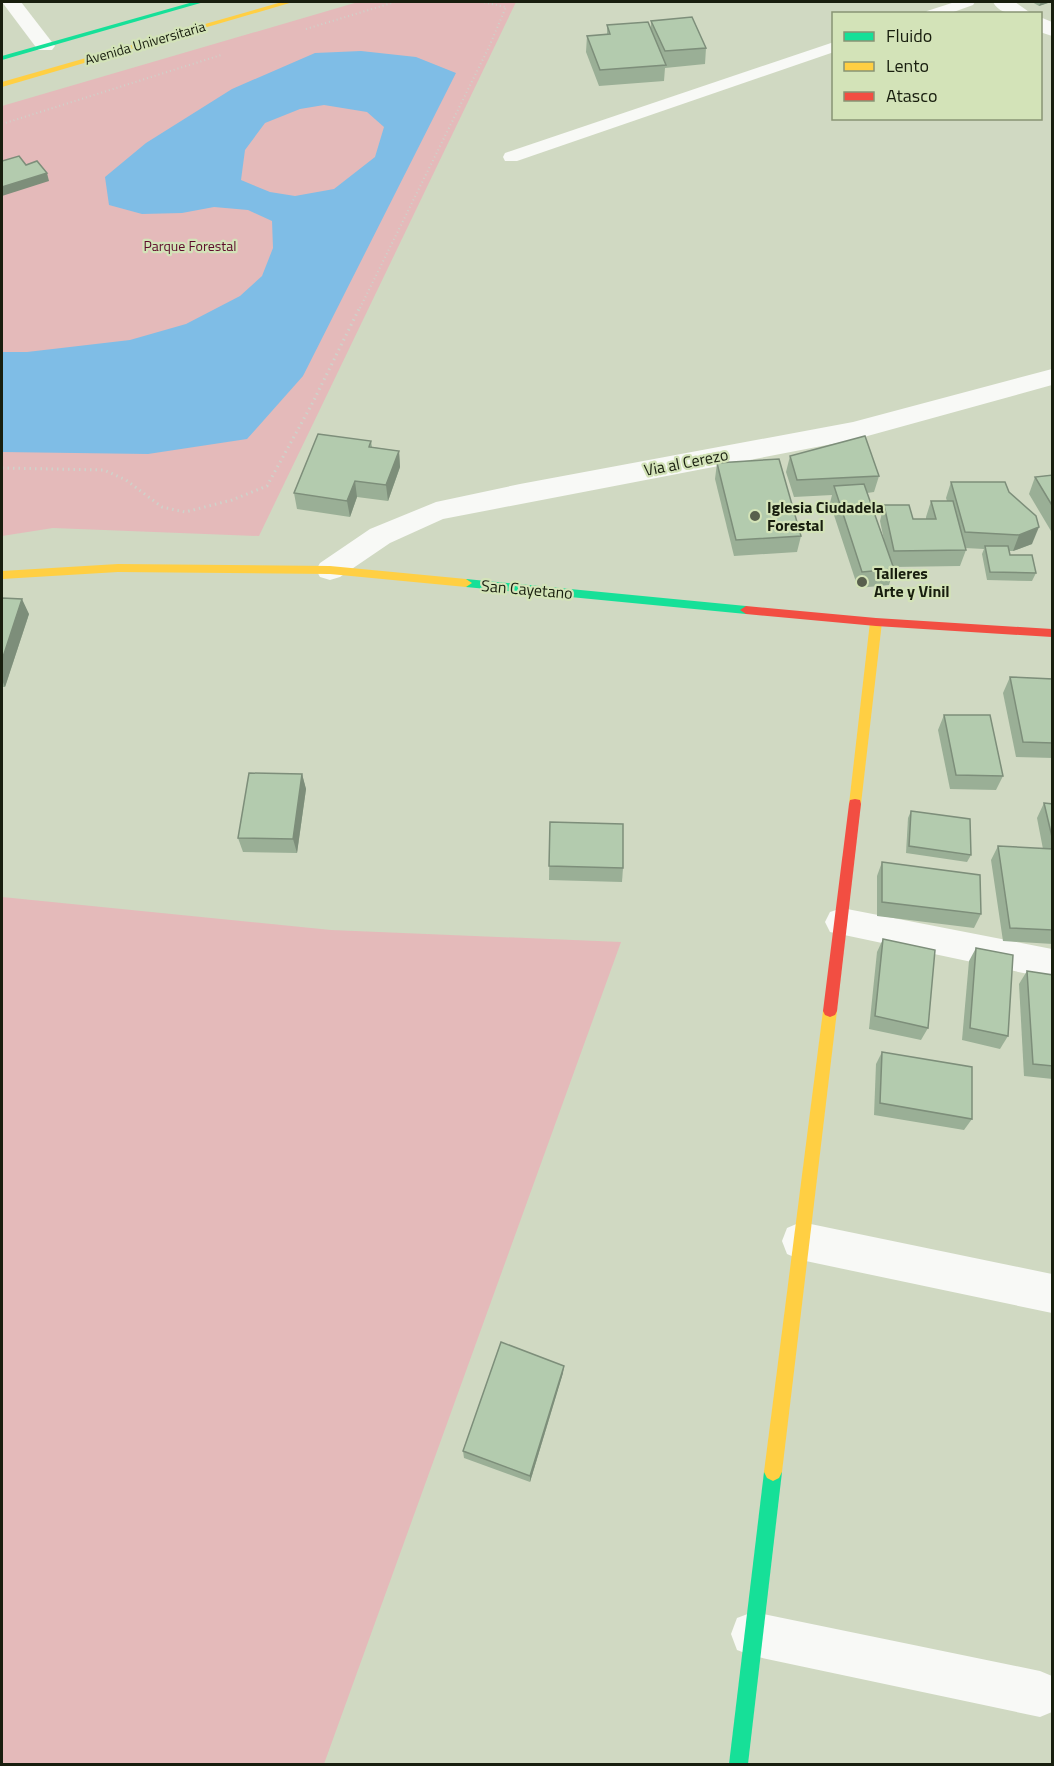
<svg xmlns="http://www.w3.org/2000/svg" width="1054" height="1766" viewBox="0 0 1054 1766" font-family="'Titillium Web',sans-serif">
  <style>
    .green { fill: #e4baba }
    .water { fill: #7fbde6; fill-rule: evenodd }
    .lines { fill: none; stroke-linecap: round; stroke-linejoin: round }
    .path-far1 { stroke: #cfd2ca; stroke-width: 2; stroke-dasharray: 1 3; stroke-linecap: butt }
    .path { stroke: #cfd2ca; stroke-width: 3; stroke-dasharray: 1.5 4; stroke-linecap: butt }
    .lane { fill: #f8f9f6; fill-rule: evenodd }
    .street { fill: #f8f9f6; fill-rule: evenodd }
    .fast { fill: #16e098; fill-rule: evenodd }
    .slow { fill: #ffcf43; fill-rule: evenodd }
    .jam { fill: #f24e42; fill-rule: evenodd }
    .wall { fill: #9aaf96 }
    .shaded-wall { fill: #7d8e7a }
    .building { fill: #b3cbae; stroke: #7d8e7a; stroke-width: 1.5 }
    .poi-dot { fill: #585f4d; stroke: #d3e3b8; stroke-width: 2 }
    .labels { text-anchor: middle; stroke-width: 4.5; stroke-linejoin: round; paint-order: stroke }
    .far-street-label { font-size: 14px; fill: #181e0e; stroke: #d3e3b8 }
    .far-park-label { font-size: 14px; fill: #5c0a2a; stroke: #d3e3b8 }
    .street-label { font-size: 16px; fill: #181e0e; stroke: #d3e3b8 }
    .poi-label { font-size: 16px; font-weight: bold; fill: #181e0e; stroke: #d3e3b8; text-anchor: start }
  </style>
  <rect width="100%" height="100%" fill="#d0d9c2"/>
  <g class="green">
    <polygon points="358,2 516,2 259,536 53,528 2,536 2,106"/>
    <polygon points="2,897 331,930 621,942 324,1764 2,1764"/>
  </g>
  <path class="water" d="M 361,51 L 416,57 L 456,73 L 303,376 L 247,439 L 148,454 L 2,452 L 2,352 L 27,352 L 130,340 L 186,324 L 240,296 L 262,276 L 273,248 L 272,221 L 248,210 L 214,207 L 182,213 L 142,214 L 109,205 L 105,177 L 146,143 L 232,89 L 315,53 ZM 324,105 L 367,112 L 384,127 L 375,157 L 334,189 L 295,196 L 270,192 L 241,180 L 245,150 L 265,123 L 300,109 Z"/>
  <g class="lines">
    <g class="path-far1">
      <polyline points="306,29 395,2"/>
      <polyline points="2,124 221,55"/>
      <polyline points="360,308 489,47 506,7 482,2"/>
    </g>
    <polyline class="path" points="2,468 104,470 126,480 162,507 185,512 232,500 267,486 313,402 360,307"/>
    <g class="lane">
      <polygon points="955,2 975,2 973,5 948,14 925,14 927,11"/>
      <polygon points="834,42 834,52 517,161 505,161 503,157 505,153"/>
    </g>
    <g class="street">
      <polygon points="2,2 21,2 55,46 52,50 38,50"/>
      <path d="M 993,2 L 1015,2 L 1032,14 C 1018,14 1000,16 993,2 Z"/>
      <polygon points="1040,17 1052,22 1052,36 1040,32"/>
      <polygon points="1052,369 1052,385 853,440 443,519 390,543 340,577 330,580 320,577 316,570 320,563 370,529 436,502 520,484 853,422"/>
      <polygon points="842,908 1052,949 1052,979 830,932 825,922 830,912"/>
      <polygon points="801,1222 1052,1274 1052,1313 801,1260 787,1254 782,1241 787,1228"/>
      <polygon points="753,1612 1040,1671 1052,1676 1052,1712 1040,1717 753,1656 737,1650 731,1634 737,1618"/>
    </g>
    <g class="fast">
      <polygon points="193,2 204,2 2,60 2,56"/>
      <polygon points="466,579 746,606 752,610 746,614 466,587 460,583"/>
      <polygon points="773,1463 779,1466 782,1472 748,1764 729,1764 764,1472 767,1466"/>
    </g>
    <g class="slow">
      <polygon points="282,2 293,2 2,87 2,82"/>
      <polygon points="118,564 330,566 466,579 472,583 466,587 330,574 118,572 2,579 2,571"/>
      <polygon points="876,618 882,622 861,804 860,808 850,808 849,804 870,622"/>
      <polygon points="830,1005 835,1007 837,1011 782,1472 779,1478 773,1481 767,1478 764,1472 823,1011 825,1007"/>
    </g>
    <g class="jam">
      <polygon points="746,606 876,618 1052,629 1052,637 876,626 746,614 740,610"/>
      <polygon points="855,799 860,800 861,804 837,1011 835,1015 830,1017 825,1015 823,1011 849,804 850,800"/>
    </g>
  </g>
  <g class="wall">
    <polygon points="1032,2 1051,2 1039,6"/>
    <polygon points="651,21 706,48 705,64 665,68 664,81 599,86 586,52 587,36 607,34 607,25 651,30"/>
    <polygon points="371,441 372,447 399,451 400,467 388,501 357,497 350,517 297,509 294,493"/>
    <polygon points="790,456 879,476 874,492 867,493 884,540 880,521 884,505 913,519 926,519 926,517 931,501 947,501 946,498 951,482 1032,544 1013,551 1009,551 1010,555 1036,573 1032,581 987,580 982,554 984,549 965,548 966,550 960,566 893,567 894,569 889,585 858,588 830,503 832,495 794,497 786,472"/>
    <polygon points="717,463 801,536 797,552 734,556 715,479"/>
    <polygon points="1053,475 1053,531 1051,531 1029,494 1035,477"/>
    <polygon points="2,598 29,614 5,687 2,687"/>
    <polygon points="1010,677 1053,679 1053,758 1016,757 1003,693"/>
    <polygon points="944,715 1003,776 996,790 950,789 938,730"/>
    <polygon points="302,774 306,789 297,853 243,852 238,838"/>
    <polygon points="1044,803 1053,804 1053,944 1003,941 991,860 998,846 1043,849 1037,818"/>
    <polygon points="911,811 971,855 967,862 906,853 908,818"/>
    <polygon points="550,822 623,868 622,882 549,880"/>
    <polygon points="882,862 981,914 974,928 877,916 877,876"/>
    <polygon points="883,939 928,1028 921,1040 869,1029 877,952"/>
    <polygon points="976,948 1008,1036 1000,1049 962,1040 969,961"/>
    <polygon points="1027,971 1053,975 1053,1079 1024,1076 1019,984"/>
    <polygon points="882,1052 972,1119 964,1130 874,1115 876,1064"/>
    <polygon points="563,1373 530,1482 464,1458 463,1451"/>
  </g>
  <g class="shaded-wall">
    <polygon points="1041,2 1051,2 1039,6"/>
    <polygon points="47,173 49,181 2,196 2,187"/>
    <polygon points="399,451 400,467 388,501 386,485"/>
    <polygon points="355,481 357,497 350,517 347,501"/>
    <polygon points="1039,527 1032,544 1013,551 1019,535"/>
    <polygon points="22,599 29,614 5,687 2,680 2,660"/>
    <polygon points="302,774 306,789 297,853 293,839"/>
    <polygon points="564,1366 563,1373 530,1482 530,1476"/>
  </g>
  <g class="building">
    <polygon points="692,17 706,48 665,51 651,21"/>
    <polygon points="648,22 666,65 600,70 587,36 610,34 607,25"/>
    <polygon points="19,156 26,165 37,161 47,173 2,187 2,161"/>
    <polygon points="318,434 371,441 369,447 399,451 386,485 355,481 347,501 294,493"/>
    <polygon points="865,436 879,476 797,480 790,456"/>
    <polygon points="779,459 801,536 736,540 717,463"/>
    <polygon points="1053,475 1053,507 1035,477"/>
    <polygon points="951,482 1005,482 1009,492 1036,516 1039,527 1019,535 965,532"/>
    <polygon points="864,484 894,569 862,572 834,486"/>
    <polygon points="931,501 953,501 966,550 894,551 884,505 909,505 913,519 936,519"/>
    <polygon points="985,546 1008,546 1010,555 1032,555 1036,573 990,572"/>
    <polygon points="2,598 22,599 2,660"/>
    <polygon points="1010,677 1053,679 1053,743 1023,742"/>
    <polygon points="944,715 990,715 1003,776 956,775"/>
    <polygon points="249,773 302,774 293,839 238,838"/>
    <polygon points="1044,803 1053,804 1053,841"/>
    <polygon points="911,811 970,819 971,855 909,846"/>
    <polygon points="550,822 623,824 623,868 549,866"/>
    <polygon points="998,846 1053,849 1053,930 1010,928"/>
    <polygon points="882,862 980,875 981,914 882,902"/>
    <polygon points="883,939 935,950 928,1028 875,1016"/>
    <polygon points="976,948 1013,955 1008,1036 970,1028"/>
    <polygon points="1027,971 1053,975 1053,1066 1033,1064"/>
    <polygon points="882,1052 972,1067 972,1119 880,1103"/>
    <polygon points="501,1342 564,1366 530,1476 463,1451"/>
  </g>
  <g class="poi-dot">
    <circle cx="755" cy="516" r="6"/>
    <circle cx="862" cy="582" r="6"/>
  </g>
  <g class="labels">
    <g class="far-street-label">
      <text transform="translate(145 43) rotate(-16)" y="5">Avenida Universitaria</text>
    </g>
    <g class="far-park-label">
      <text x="190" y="251">Parque Forestal</text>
    </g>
    <g class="street-label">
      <text transform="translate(686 462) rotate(-11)" y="6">Via al Cerezo</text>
      <text transform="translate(527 589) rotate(5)" y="6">San Cayetano</text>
    </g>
    <g class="poi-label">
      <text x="767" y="513">Iglesia Ciudadela<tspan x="767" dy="18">Forestal</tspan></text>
      <text x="874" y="579">Talleres<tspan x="874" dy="18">Arte y Vinil</tspan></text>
    </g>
  </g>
  <rect width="1054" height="1766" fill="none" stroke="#181e0e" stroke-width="6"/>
  <rect x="832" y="12" width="210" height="108" fill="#d3e3b8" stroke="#889474" stroke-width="1.5"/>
  <rect x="844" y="32" width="30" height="9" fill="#16e098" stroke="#889474" stroke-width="1.5"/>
  <text x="886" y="42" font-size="18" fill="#181e0e">Fluido</text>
  <rect x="844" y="62" width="30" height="9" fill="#ffcf43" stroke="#889474" stroke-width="1.5"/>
  <text x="886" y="72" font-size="18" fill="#181e0e">Lento</text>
  <rect x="844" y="92" width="30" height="9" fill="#f24e42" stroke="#889474" stroke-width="1.5"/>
  <text x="886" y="102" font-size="18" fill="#181e0e">Atasco</text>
</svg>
